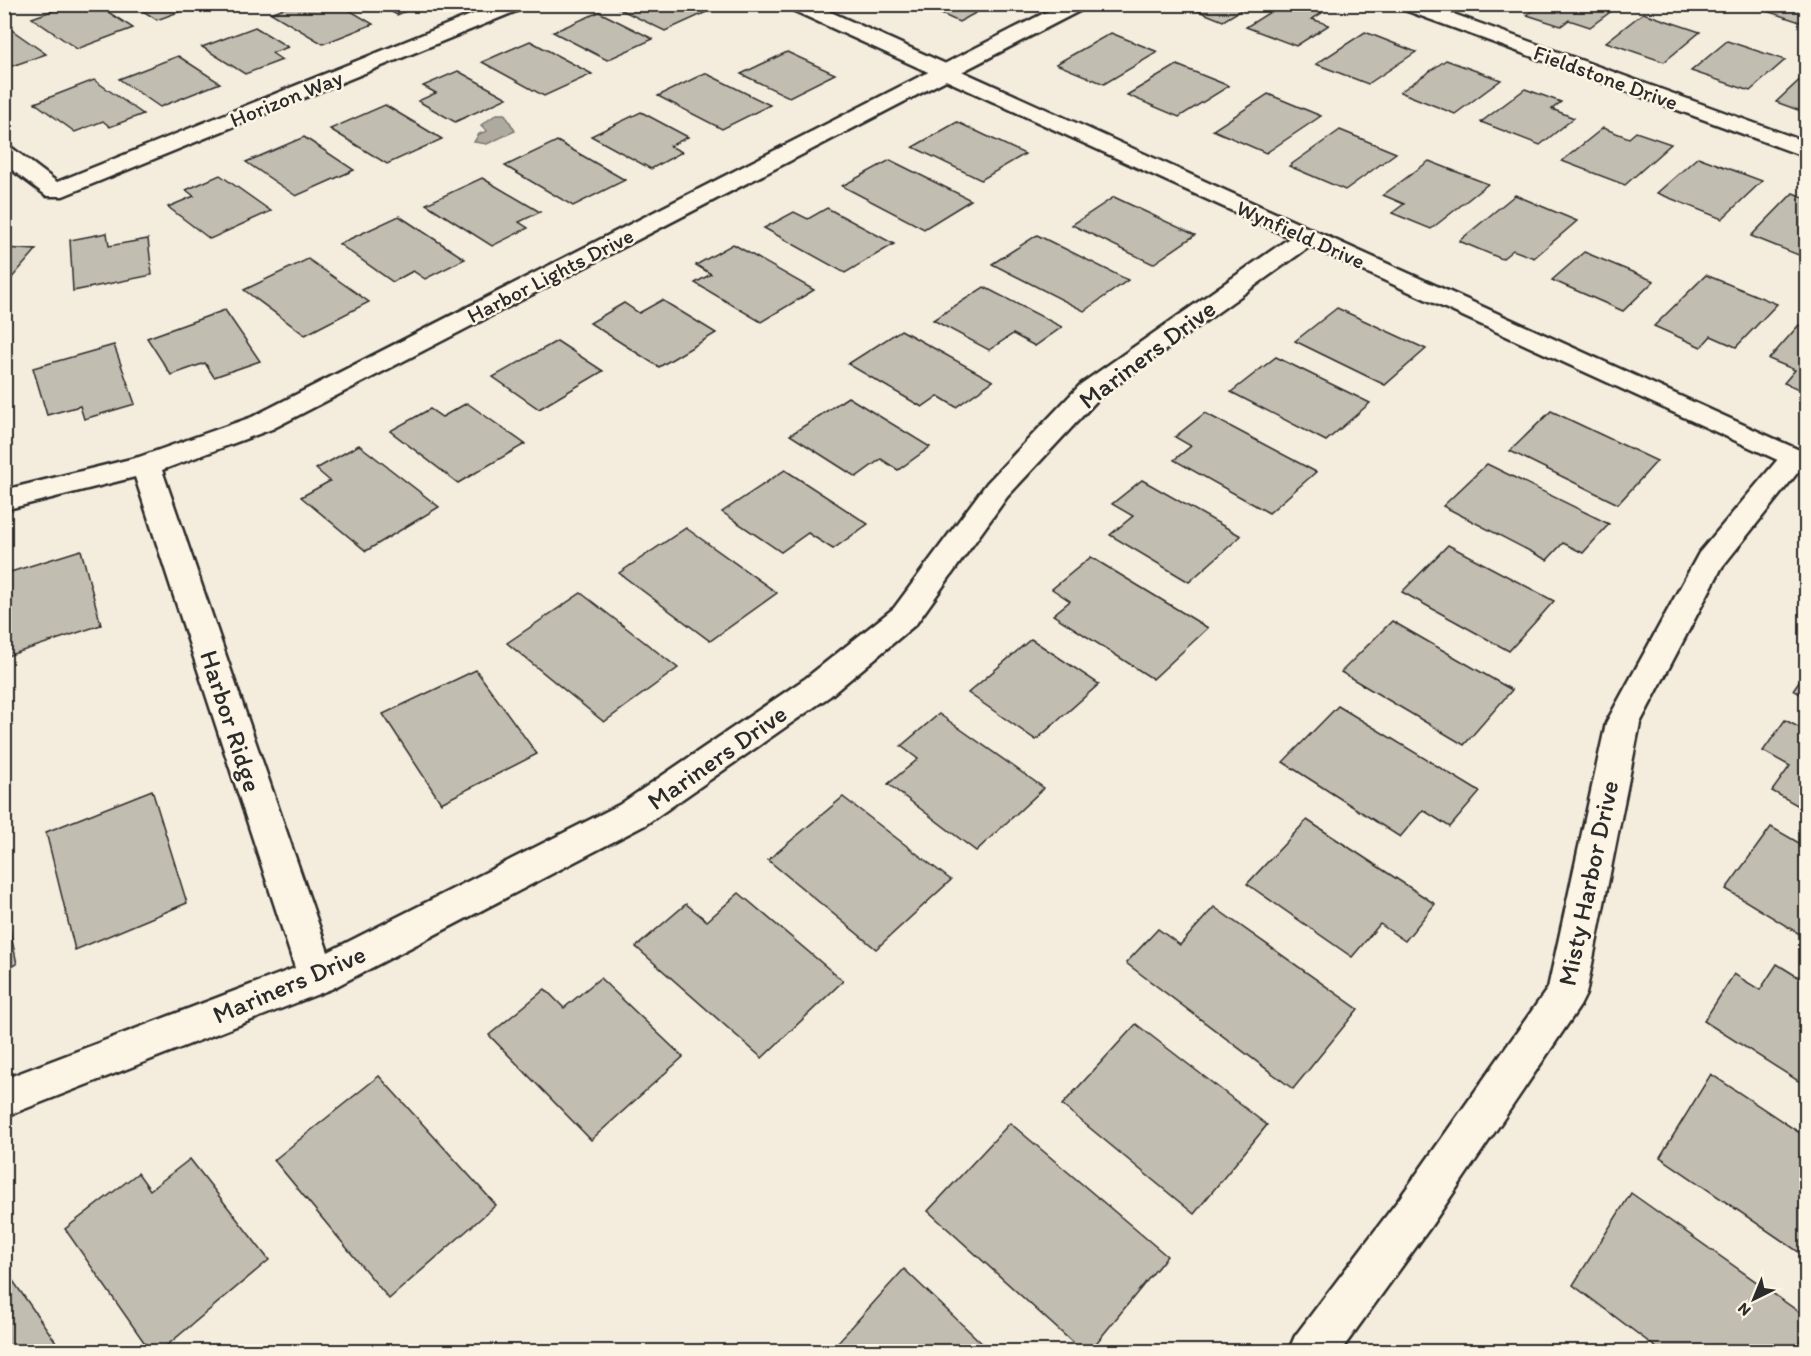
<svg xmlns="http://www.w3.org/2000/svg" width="1811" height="1356" viewBox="0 0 1811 1356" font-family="Itim,sans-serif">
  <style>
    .water { fill: #afaaa0; stroke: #7a7771; stroke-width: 1.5 }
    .building { fill: #c2bdb1; stroke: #2b2b2b; stroke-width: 1.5 }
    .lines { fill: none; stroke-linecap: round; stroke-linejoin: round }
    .street-casing { stroke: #2b2b2b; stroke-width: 5 }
    .secondary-casing { stroke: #2b2b2b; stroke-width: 5 }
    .street { fill: #fcf5e5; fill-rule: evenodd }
    .secondary { fill: #fcf5e5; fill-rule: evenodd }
    .labels { text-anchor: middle; stroke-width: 5; stroke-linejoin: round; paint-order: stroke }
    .far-street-label { font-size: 22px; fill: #2b2b2b; stroke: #fcf5e5 }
    .street-label { font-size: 26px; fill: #2b2b2b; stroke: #fcf5e5 }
  </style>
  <rect width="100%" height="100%" fill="#f4edde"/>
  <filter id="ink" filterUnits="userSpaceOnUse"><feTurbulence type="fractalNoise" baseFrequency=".0167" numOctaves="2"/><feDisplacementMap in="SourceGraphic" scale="12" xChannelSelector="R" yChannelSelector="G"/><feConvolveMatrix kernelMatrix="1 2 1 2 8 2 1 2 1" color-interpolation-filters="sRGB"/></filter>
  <g filter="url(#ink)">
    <polygon class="water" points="497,114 505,114 515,131 487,144 474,142 479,134 487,131 481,125"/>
    <g class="building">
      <polygon points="71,4 96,4 133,28 77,49 32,18"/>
      <polygon points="132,4 200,4 157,20"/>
      <polygon points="295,4 339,4 373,24 323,44 271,13"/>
      <polygon points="377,4 423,4 397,15"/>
      <polygon points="616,4 698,4 711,10 665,31 613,6"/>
      <polygon points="919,4 992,4 959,22"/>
      <polygon points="1181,4 1251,4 1223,21"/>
      <polygon points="1283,4 1299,4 1322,13 1312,19 1329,25 1296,46 1246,27"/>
      <polygon points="1542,4 1621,4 1590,27 1569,20 1561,26 1527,15"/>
      <polygon points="1757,4 1806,4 1806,24 1754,7"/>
      <polygon points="599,12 653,39 607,60 553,32"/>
      <polygon points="1643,13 1700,32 1664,62 1606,42"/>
      <polygon points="6,26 46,54 4,69"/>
      <polygon points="255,27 288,47 272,53 282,60 245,74 202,47"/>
      <polygon points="1365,32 1416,52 1368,84 1316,64"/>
      <polygon points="1111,33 1158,52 1104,84 1056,64"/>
      <polygon points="530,41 592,74 544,96 482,62"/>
      <polygon points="1727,41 1785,60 1750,91 1691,71"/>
      <polygon points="787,52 835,74 789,97 741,74"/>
      <polygon points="178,56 220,83 160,107 119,79"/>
      <polygon points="1446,60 1501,80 1455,114 1400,92"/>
      <polygon points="1177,65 1229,86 1179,117 1127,95"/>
      <polygon points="458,71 507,98 455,122 418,101 436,93 423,86"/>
      <polygon points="705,73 770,105 722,129 658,96"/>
      <polygon points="1806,74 1806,113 1776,102"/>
      <polygon points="94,80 143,114 110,127 103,121 75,132 35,103"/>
      <polygon points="1525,89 1561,102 1552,109 1574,118 1540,145 1481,122"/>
      <polygon points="1268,94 1321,116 1266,153 1213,130"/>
      <polygon points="385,105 442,139 387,164 330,129"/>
      <polygon points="641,112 688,137 670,146 682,152 651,169 591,136"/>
      <polygon points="957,122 1025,154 981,180 913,147"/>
      <polygon points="1603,128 1629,138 1636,132 1671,144 1625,185 1562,161"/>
      <polygon points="1340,130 1396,153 1345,190 1289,166"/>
      <polygon points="304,137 354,170 296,196 246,162"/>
      <polygon points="557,141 625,180 573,206 505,166"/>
      <polygon points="1698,157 1762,181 1722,219 1657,193"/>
      <polygon points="890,160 971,200 924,229 842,186"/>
      <polygon points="1429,161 1488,184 1431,229 1392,213 1404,204 1383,195"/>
      <polygon points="220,175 271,211 210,239 168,207 194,196 186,190"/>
      <polygon points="482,178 540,212 519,222 528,228 492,246 426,204"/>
      <polygon points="1793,193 1806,198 1806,258 1751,236"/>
      <polygon points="1515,195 1577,221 1534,258 1513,250 1502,259 1459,241"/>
      <polygon points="1114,197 1195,235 1153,264 1072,225"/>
      <polygon points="827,208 894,244 845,273 764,228 794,212 808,219"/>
      <polygon points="399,216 465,259 425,279 413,271 393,282 339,244"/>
      <polygon points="107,233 109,246 148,239 152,275 73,291 70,240"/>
      <polygon points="1037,235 1128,280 1084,311 992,264"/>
      <polygon points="733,244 814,290 761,322 695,283 711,274 696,265"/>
      <polygon points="4,248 36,250 4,287"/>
      <polygon points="1584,252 1654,281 1623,311 1552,280"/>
      <polygon points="308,259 369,302 305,335 244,290"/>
      <polygon points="1706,275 1777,304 1736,347 1711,336 1701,347 1654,326"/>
      <polygon points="984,287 1062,327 1035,346 1013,334 989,350 933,320"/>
      <polygon points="662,300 716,333 659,367 590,323 624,303 639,313"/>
      <polygon points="1337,308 1426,349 1385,385 1295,341"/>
      <polygon points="225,310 260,361 214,377 205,363 171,375 147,338"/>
      <polygon points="1799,325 1806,328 1806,392 1784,383 1795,370 1769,359"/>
      <polygon points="901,330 993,381 956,407 938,396 922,407 848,364"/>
      <polygon points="557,341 603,371 539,409 493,377"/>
      <polygon points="114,345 135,404 84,419 80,406 47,415 33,368"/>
      <polygon points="1276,357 1370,403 1326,441 1231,392"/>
      <polygon points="848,397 930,447 898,470 881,459 856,477 790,435"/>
      <polygon points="467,403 525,444 458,483 390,431 430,409 442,417"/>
      <polygon points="1551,411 1657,461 1618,504 1510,451"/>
      <polygon points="1205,413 1316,472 1269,513 1174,460 1191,446 1175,437"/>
      <polygon points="359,445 439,507 366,551 301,497 330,481 316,469"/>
      <polygon points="1487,464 1609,524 1583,553 1563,543 1547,560 1443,506"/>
      <polygon points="785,470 868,524 833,549 808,533 781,552 722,512"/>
      <polygon points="1142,480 1241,536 1189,582 1110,535 1133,516 1112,504"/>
      <polygon points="686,528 777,593 710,641 619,573"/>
      <polygon points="1448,545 1554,601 1509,651 1402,592"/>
      <polygon points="81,550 101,625 4,657 4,574"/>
      <polygon points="1091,557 1208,628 1153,679 1053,615 1070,601 1052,589"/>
      <polygon points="581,593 678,668 604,722 507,643"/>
      <polygon points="1392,621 1512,690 1464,745 1341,672"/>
      <polygon points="1031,639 1099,684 1036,740 968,693"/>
      <polygon points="476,670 537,754 441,803 383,714"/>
      <polygon points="1806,671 1806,697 1793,690"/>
      <polygon points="1338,706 1480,792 1450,827 1423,810 1400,837 1283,762"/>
      <polygon points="939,714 1044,788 976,851 888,784 918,759 901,746"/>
      <polygon points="1785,720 1806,731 1806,810 1772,791 1790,766 1763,751"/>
      <polygon points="152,790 187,903 75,950 46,832"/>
      <polygon points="843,797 951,880 876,949 768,860"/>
      <polygon points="1307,820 1435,904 1405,941 1380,924 1352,957 1247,884"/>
      <polygon points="1771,827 1806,847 1806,938 1726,889"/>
      <polygon points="739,893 843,981 762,1058 636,947 686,904 707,921"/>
      <polygon points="4,901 17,964 4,969"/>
      <polygon points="1214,907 1358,1009 1293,1089 1126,963 1158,929 1180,945"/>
      <polygon points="1777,964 1806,982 1806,1086 1704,1021 1734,974 1760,990"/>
      <polygon points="600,978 683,1057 591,1140 489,1035 545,989 564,1008"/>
      <polygon points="1136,1024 1267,1125 1194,1214 1062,1105"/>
      <polygon points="1711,1074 1806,1137 1806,1257 1660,1157"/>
      <polygon points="379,1076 496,1205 389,1299 274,1160"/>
      <polygon points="1010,1123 1167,1256 1089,1352 1083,1352 928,1211"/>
      <polygon points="190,1159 269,1260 159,1352 151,1352 65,1229 138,1173 150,1190"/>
      <polygon points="1631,1193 1806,1317 1806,1328 1795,1352 1662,1352 1573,1285"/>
      <polygon points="4,1268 63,1352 4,1352"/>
      <polygon points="904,1269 991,1352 829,1352"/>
    </g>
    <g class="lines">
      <defs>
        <g id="street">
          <polygon points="498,4 527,4 524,8 63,196 47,196 4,164 4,146 12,148 57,182"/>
          <polygon points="1062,4 1088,4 1085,8 272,429 162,470 328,952 619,805 806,678 894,608 987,483 1081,384 1298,232 1307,230 1316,232 1319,237 1316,242 1101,396 1007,497 916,624 830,696 645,825 331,989 4,1117 4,1079 295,968 135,477 4,510 4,490 139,457 252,417"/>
          <polygon points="1396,4 1426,4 1806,142 1806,157 1399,8"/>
          <polygon points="1794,450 1804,452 1806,462 1722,567 1640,723 1586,994 1580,1006 1429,1229 1340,1352 1288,1352 1295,1336 1399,1199 1548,988 1606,723 1699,553 1784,452"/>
        </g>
        <polygon id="secondary" points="785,4 813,4 1806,453 1806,473 788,8"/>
      </defs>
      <use href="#street" class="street-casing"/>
      <use href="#secondary" class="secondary-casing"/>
      <use href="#street" class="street"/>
      <use href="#secondary" class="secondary"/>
    </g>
  </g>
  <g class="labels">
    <g class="far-street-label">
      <text transform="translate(1606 77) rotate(20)" y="8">Fieldstone Drive</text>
      <text transform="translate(286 98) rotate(-22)" y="8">Horizon Way</text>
      <text transform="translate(1301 234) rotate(24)" y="8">Wynfield Drive</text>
      <text transform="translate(550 275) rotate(-27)" y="8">Harbor Lights Drive</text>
    </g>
    <g class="street-label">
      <text transform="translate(1147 354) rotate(-37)" y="9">Mariners Drive</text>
      <text transform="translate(231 721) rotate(72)" y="9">Harbor Ridge</text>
      <text transform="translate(717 757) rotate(-35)" y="9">Mariners Drive</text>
      <text transform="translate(1588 883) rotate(-78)" y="9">Misty Harbor Drive</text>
      <text transform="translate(289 984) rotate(-23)" y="9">Mariners Drive</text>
    </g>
  </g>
  <rect width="1811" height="1356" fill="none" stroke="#fcf5e5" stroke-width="24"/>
  <rect x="12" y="12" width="1787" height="1332" fill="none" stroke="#2b2b2b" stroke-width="2" filter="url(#ink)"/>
  <g transform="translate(1754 1299) rotate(223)" stroke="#fcf5e5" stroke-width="4.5" paint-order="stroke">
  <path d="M0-4.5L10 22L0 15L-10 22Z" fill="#2b2b2b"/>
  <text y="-9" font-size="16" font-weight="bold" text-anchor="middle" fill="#2b2b2b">N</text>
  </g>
</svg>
